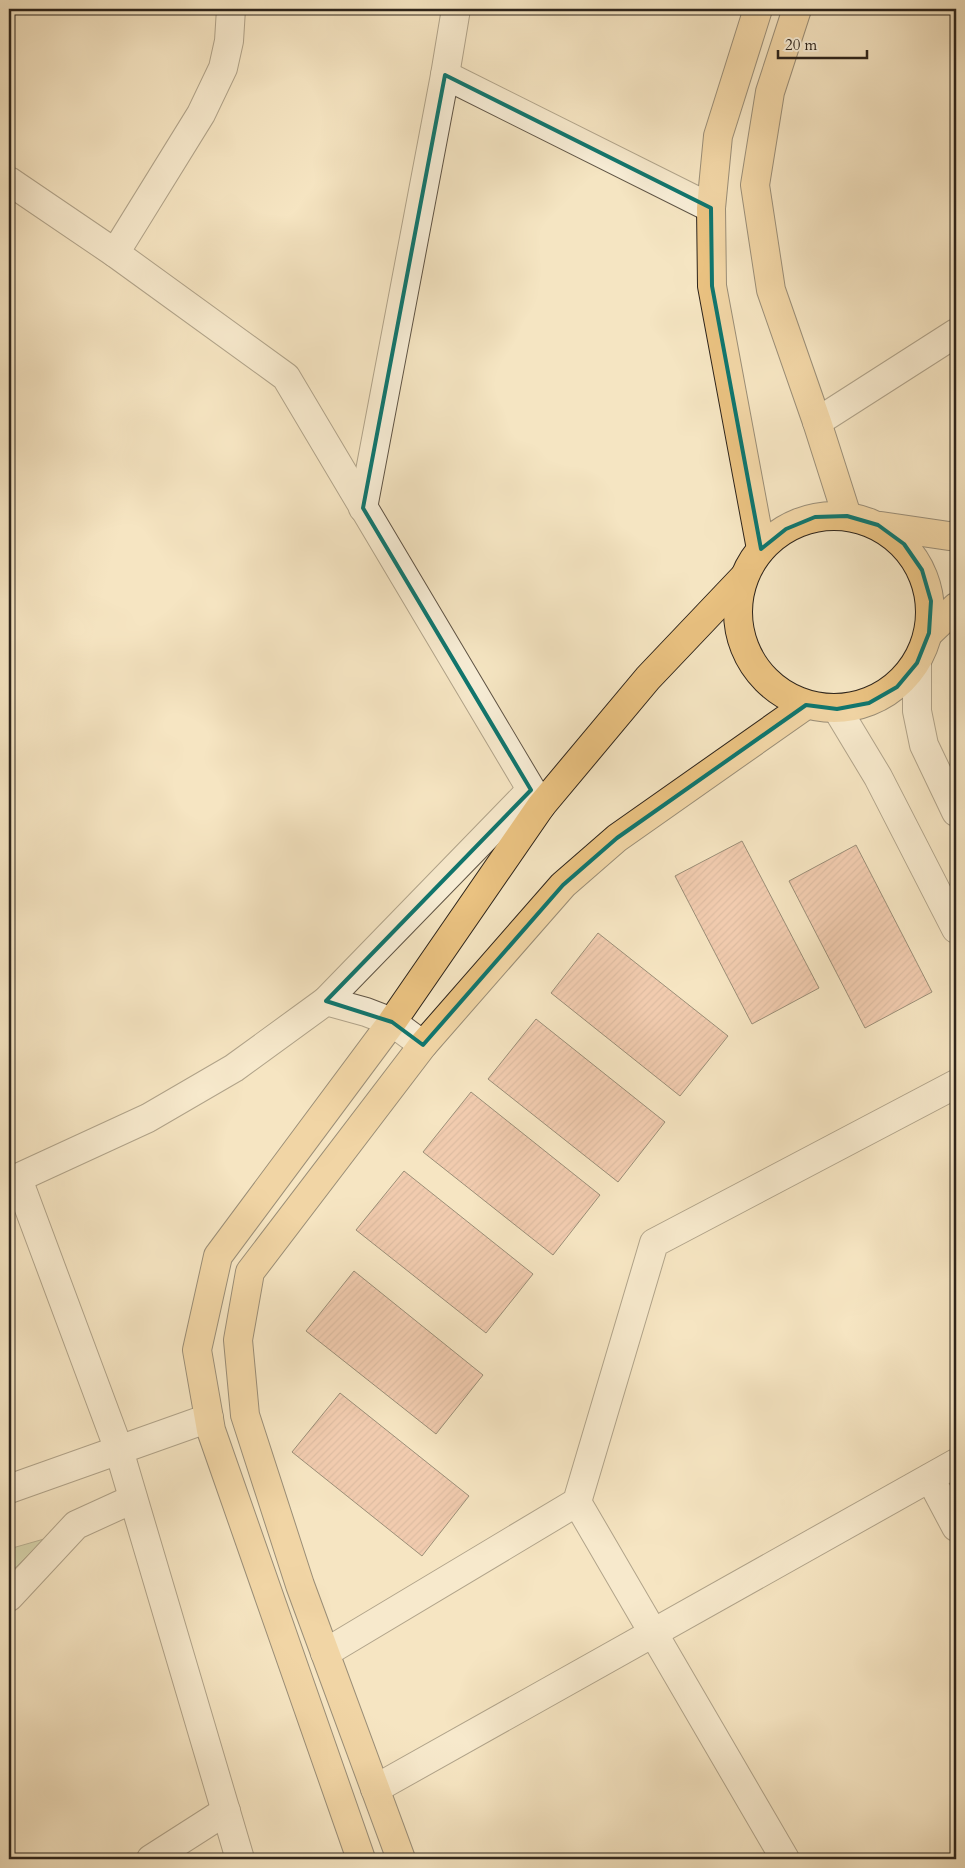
<svg xmlns="http://www.w3.org/2000/svg" width="965" height="1868" viewBox="0 0 965 1868" font-family="Cardo,serif">
  <style>
    .green { fill: #b6c698; stroke: #72755a }
    .building { fill: url(#building-hatch); stroke: #2d241b }
    .lines { fill: none; stroke-linecap: round; stroke-linejoin: round }
    .minor-casing { stroke: #5f5445; stroke-width: 30 }
    .major-casing { stroke: #2d241b; stroke-width: 30 }
    .minor { stroke: #f8eed7; stroke-width: 28 }
    .major { stroke: #eac281; stroke-width: 28 }
    .marked { fill: none; stroke: #0f766e; stroke-width: 4; stroke-linejoin: round }
  </style>
  <defs>
    <pattern id="building-hatch" width="6" height="6" patternUnits="userSpaceOnUse" patternTransform="scale(1.25)"><rect width="6" height="6" fill="#ecab96"/><path d="M-1 1l2-2M0 6l6-6M5 7l2-2" fill="none" stroke="#c08b7a"/></pattern>
  </defs>
  <rect width="100%" height="100%" fill="#f5e5c2"/>
  <filter id="stains"><feTurbulence type="fractalNoise" baseFrequency=".004" numOctaves="4"/><feColorMatrix values="0 0 0 0 .2 0 0 0 0 .09 0 0 0 0 .02 0 0 0 .5 -.17"/></filter>
  <radialGradient id="worn" r=".72"><stop offset=".6" stop-color="#630" stop-opacity="0"/><stop offset="1" stop-color="#630" stop-opacity=".3"/></radialGradient>
  <polygon class="green" points="44,1539 9,1574 9,1549"/>
  <g class="building">
    <polygon points="742,841 819,988 752,1024 675,876"/>
    <polygon points="856,845 932,992 865,1028 789,881"/>
    <polygon points="598,933 728,1036 680,1096 551,993"/>
    <polygon points="536,1019 665,1122 618,1182 488,1079"/>
    <polygon points="471,1092 600,1195 553,1255 423,1152"/>
    <polygon points="404,1171 533,1274 486,1333 356,1230"/>
    <polygon points="354,1271 483,1375 436,1434 306,1331"/>
    <polygon points="340,1393 469,1496 422,1556 292,1452"/>
  </g>
  <g class="lines">
    <defs>
      <g id="minor">
        <polyline points="445,75 711,208"/>
        <polyline points="9,181 115,253 286,377 541,806"/>
        <polyline points="115,253 201,114 223,68 229,41 231,9"/>
        <polyline points="817,422 956,333"/>
        <polyline points="363,508 445,75 456,9"/>
        <polyline points="917,663 917,711 924,745 956,812"/>
        <polyline points="837,709 878,777 956,929"/>
        <polyline points="326,1001 531,790"/>
        <polyline points="18,1179 119,1450 240,1859"/>
        <polyline points="9,1182 148,1118 234,1068 326,1001 366,1012 392,1022 423,1045"/>
        <polyline points="930,1478 956,1527"/>
        <polyline points="9,1489 209,1418"/>
        <polyline points="577,1502 785,1859"/>
        <polyline points="9,1597 76,1525 133,1499"/>
        <polyline points="325,1653 577,1502 654,1243 956,1084"/>
        <polyline points="375,1789 956,1463"/>
        <polyline points="151,1859 226,1811"/>
      </g>
      <g id="major">
        <polyline points="758,9 718,136 711,208 712,286 761,549"/>
        <polyline points="797,9 770,92 755,185 771,290 817,422 847,516"/>
        <circle cx="834" cy="612" r="96"/>
        <polyline points="881,526 949,536 956,535"/>
        <polyline points="929,633 956,607"/>
        <polyline points="361,1859 211,1430 197,1350 218,1256 392,1022 541,806 648,678 744,577"/>
        <polyline points="401,1859 300,1585 245,1415 238,1340 250,1272 423,1045 563,885 617,838 806,705"/>
      </g>
    </defs>
    <use href="#minor" class="minor-casing"/>
    <use href="#major" class="major-casing"/>
    <use href="#minor" class="minor"/>
    <use href="#major" class="major"/>
  </g>
  <path d="M0 0H965V1868H0ZM 445,75 L 711,208 L 712,286 L 761,549 L 786,529 L 815,517 L 847,516 L 878,525 L 904,544 L 922,570 L 931,601 L 929,633 L 917,663 L 897,687 L 869,703 L 837,709 L 806,705 L 617,838 L 563,885 L 423,1045 L 392,1022 L 326,1001 L 531,790 L 363,508 Z" fill="#f5e5c2" fill-opacity=".55" fill-rule="evenodd"/>
  <path class="marked" d="M 445,75 L 711,208 L 712,286 L 761,549 L 786,529 L 815,517 L 847,516 L 878,525 L 904,544 L 922,570 L 931,601 L 929,633 L 917,663 L 897,687 L 869,703 L 837,709 L 806,705 L 617,838 L 563,885 L 423,1045 L 392,1022 L 326,1001 L 531,790 L 363,508 Z"/>
  <rect width="965" height="1868" fill="none" stroke="#f5e5c2" stroke-width="30"/>
  <rect x="10" y="10" width="945" height="1848" fill="none" stroke="#2d241b" stroke-width="2.5"/>
  <rect x="15" y="15" width="935" height="1838" fill="none" stroke="#2d241b"/>
  <path d="M778 50v8h89v-8" fill="none" stroke="#2d241b" stroke-width="2.5"/>
  <text x="785" y="50" font-size="15" fill="#2d241b" stroke="#f8eed7" stroke-width="4" paint-order="stroke">20 m</text>
  <rect width="100%" height="100%" filter="url(#stains)"/>
  <rect width="100%" height="100%" fill="url(#worn)"/>
</svg>
